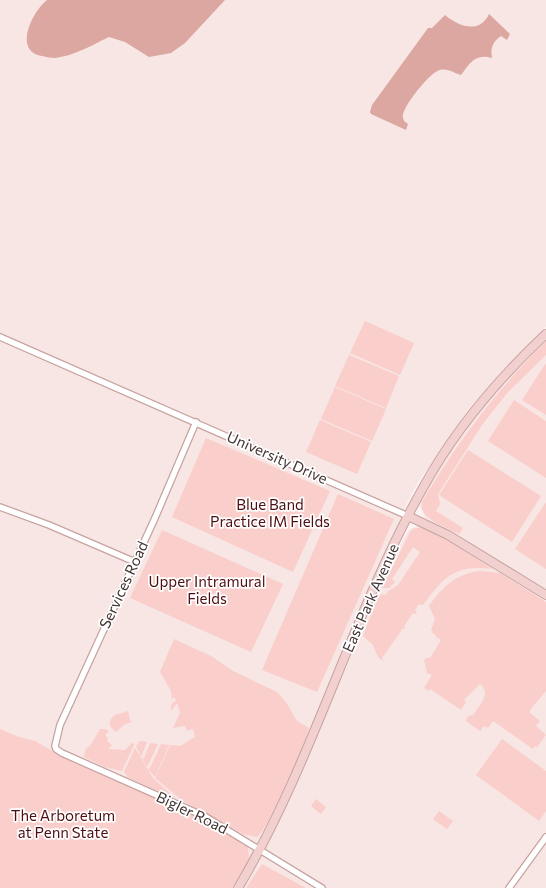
<svg xmlns="http://www.w3.org/2000/svg" width="546" height="888" viewBox="0 0 546 888" font-family="Commissioner,sans-serif">
  <style>
    .built { fill: #f8e6e4 }
    .green { fill: #f9cecb }
    .forest { fill: #dca6a1 }
    .lines { fill: none; stroke-linecap: round; stroke-linejoin: round }
    .minor-casing { stroke: #c6a3a0; stroke-width: 8 }
    .secondary-casing { stroke: #c6a3a0; stroke-width: 10 }
    .minor { stroke: #fff; stroke-width: 5.5 }
    .secondary { stroke: #f1d0cf; stroke-width: 8 }
    .labels { text-anchor: middle; stroke-width: 3.5; stroke-linejoin: round; paint-order: stroke }
    .street-label { font-size: 15px; fill: #433433; stroke: #fff }
    .park-label { font-size: 15px; fill: #4f0e11; stroke: #fff }
  </style>
  <rect width="100%" height="100%" fill="#fcf4f3"/>
  <g class="built">
    <polygon points="0,0 546,0 546,327 489,387 418,482 408,501 280,801 262,838 234,888 0,888"/>
    <polygon points="546,338 546,591 460,537 425,518 419,505 420,499 441,465 479,411 495,391"/>
    <polygon points="417,526 422,526 450,540 546,599 546,888 243,888 269,842 290,797 381,581 406,534 410,529"/>
  </g>
  <g class="green">
    <polygon points="365,321 414,343 400,375 350,353"/>
    <path d="M 546,341 L 546,355 L 508,392 L 482,425 L 438,494 L 440,504 L 436,511 L 463,528 L 459,534 C 446,527 418,519 422,502 C 457,442 497,390 546,341 Z"/>
    <polygon points="349,355 399,376 386,408 335,386"/>
    <polygon points="546,363 546,415 522,400"/>
    <polygon points="335,387 386,409 372,441 321,419"/>
    <polygon points="514,400 546,421 546,478 488,441"/>
    <polygon points="320,420 371,442 357,474 306,452"/>
    <polygon points="206,438 330,491 293,572 172,517"/>
    <polygon points="468,450 541,496 512,542 439,495"/>
    <polygon points="338,494 394,519 317,692 262,670"/>
    <polygon points="546,502 546,569 515,549"/>
    <path d="M 421,527 L 447,539 L 493,569 C 454,564 444,577 423,605 L 419,604 L 415,610 L 417,613 L 416,614 L 413,613 L 404,626 L 406,629 L 403,628 L 382,658 L 384,662 L 378,657 L 373,645 L 363,636 L 379,595 L 388,594 L 387,592 L 398,585 L 420,552 L 413,547 L 392,579 L 395,582 L 389,588 L 382,588 L 410,532 L 413,529 Z"/>
    <polygon points="162,530 283,584 251,652 130,598"/>
    <path d="M 481,571 L 500,573 L 546,602 L 546,691 L 530,710 L 530,713 L 540,721 L 536,726 L 546,735 L 537,747 L 535,746 L 533,749 L 493,721 L 488,728 L 484,726 L 480,731 L 466,721 L 468,716 L 473,715 C 479,706 492,694 480,684 L 464,700 L 466,702 L 461,710 L 430,689 L 429,691 L 424,688 L 432,675 L 427,673 L 424,660 L 426,658 L 430,658 L 441,640 L 435,636 L 435,634 L 431,633 L 433,632 L 431,630 L 435,619 L 429,606 C 442,587 457,573 481,571 Z"/>
    <path d="M 174,639 L 211,656 L 233,671 L 277,692 L 286,702 L 297,721 L 309,728 C 304,746 270,827 257,837 L 243,834 L 183,801 L 155,778 L 170,745 L 180,746 L 195,737 L 193,729 L 187,731 L 185,726 L 173,728 L 180,713 L 177,703 L 171,711 L 171,705 L 176,700 L 174,697 L 172,700 L 171,691 L 160,672 Z"/>
    <polygon points="128,711 130,720 132,722 125,724 116,732 110,726 110,720 115,715"/>
    <polygon points="0,729 19,737 35,741 56,753 195,815 248,847 249,860 232,888 0,888"/>
    <polygon points="100,729 105,729 109,731 105,735 108,738 107,741 112,745 108,749 125,750 133,742 134,745 122,771 105,767 84,757 86,748 90,746"/>
    <polygon points="502,739 546,771 546,811 539,821 476,775"/>
    <polygon points="140,741 147,742 141,757 136,746"/>
    <polygon points="150,743 158,744 147,767 142,758 144,758"/>
    <polygon points="161,744 169,745 155,777 148,769 150,768"/>
    <polygon points="135,748 153,778 176,799 127,777 127,775 124,772"/>
    <polygon points="316,799 326,807 321,814 311,806"/>
    <polygon points="439,811 453,821 447,829 433,819"/>
    <polygon points="262,864 306,888 246,888"/>
  </g>
  <g class="forest">
    <path d="M 47,0 L 225,0 L 185,43 L 171,53 L 149,57 L 125,42 L 109,37 C 92,45 74,56 55,58 C 51,58 46,57 42,56 C 13,51 32,12 47,0 Z"/>
    <path d="M 489,14 L 510,34 L 507,40 L 501,36 C 493,41 490,48 492,58 C 475,53 470,63 461,75 C 454,73 447,68 440,70 C 430,72 404,105 403,115 C 402,116 404,120 404,121 L 408,124 L 406,130 L 371,114 L 370,112 L 372,105 L 428,28 L 432,28 L 445,15 C 459,27 480,34 489,14 Z"/>
  </g>
  <g class="lines">
    <defs>
      <g id="minor">
        <polyline points="0,337 408,516"/>
        <polyline points="196,422 155,518 60,725 55,746 56,749 62,753 206,817 322,888"/>
        <polyline points="0,507 49,525 135,562"/>
        <polyline points="509,888 546,837"/>
      </g>
      <g id="secondary">
        <polyline points="408,516 448,535 546,595"/>
        <path d="M 238,888 C 314,761 351,615 424,486 C 455,430 499,378 546,334"/>
      </g>
    </defs>
    <use href="#minor" class="minor-casing"/>
    <use href="#secondary" class="secondary-casing"/>
    <use href="#minor" class="minor"/>
    <use href="#secondary" class="secondary"/>
  </g>
  <g class="labels">
    <g class="street-label">
      <text transform="translate(277 458) rotate(24)" y="5">University Drive</text>
      <text transform="translate(124 585) rotate(-65)" y="5">Services Road</text>
      <text transform="translate(371 598) rotate(-66)" y="5">East Park Avenue</text>
      <text transform="translate(192 813) rotate(26)" y="5">Bigler Road</text>
    </g>
    <g class="park-label">
      <text x="270" y="510">Blue Band<tspan x="270" dy="17">Practice IM Fields</tspan></text>
      <text x="207" y="587">Upper Intramural<tspan x="207" dy="17">Fields</tspan></text>
      <text x="63" y="821">The Arboretum<tspan x="63" dy="17">at Penn State</tspan></text>
    </g>
  </g>
</svg>
